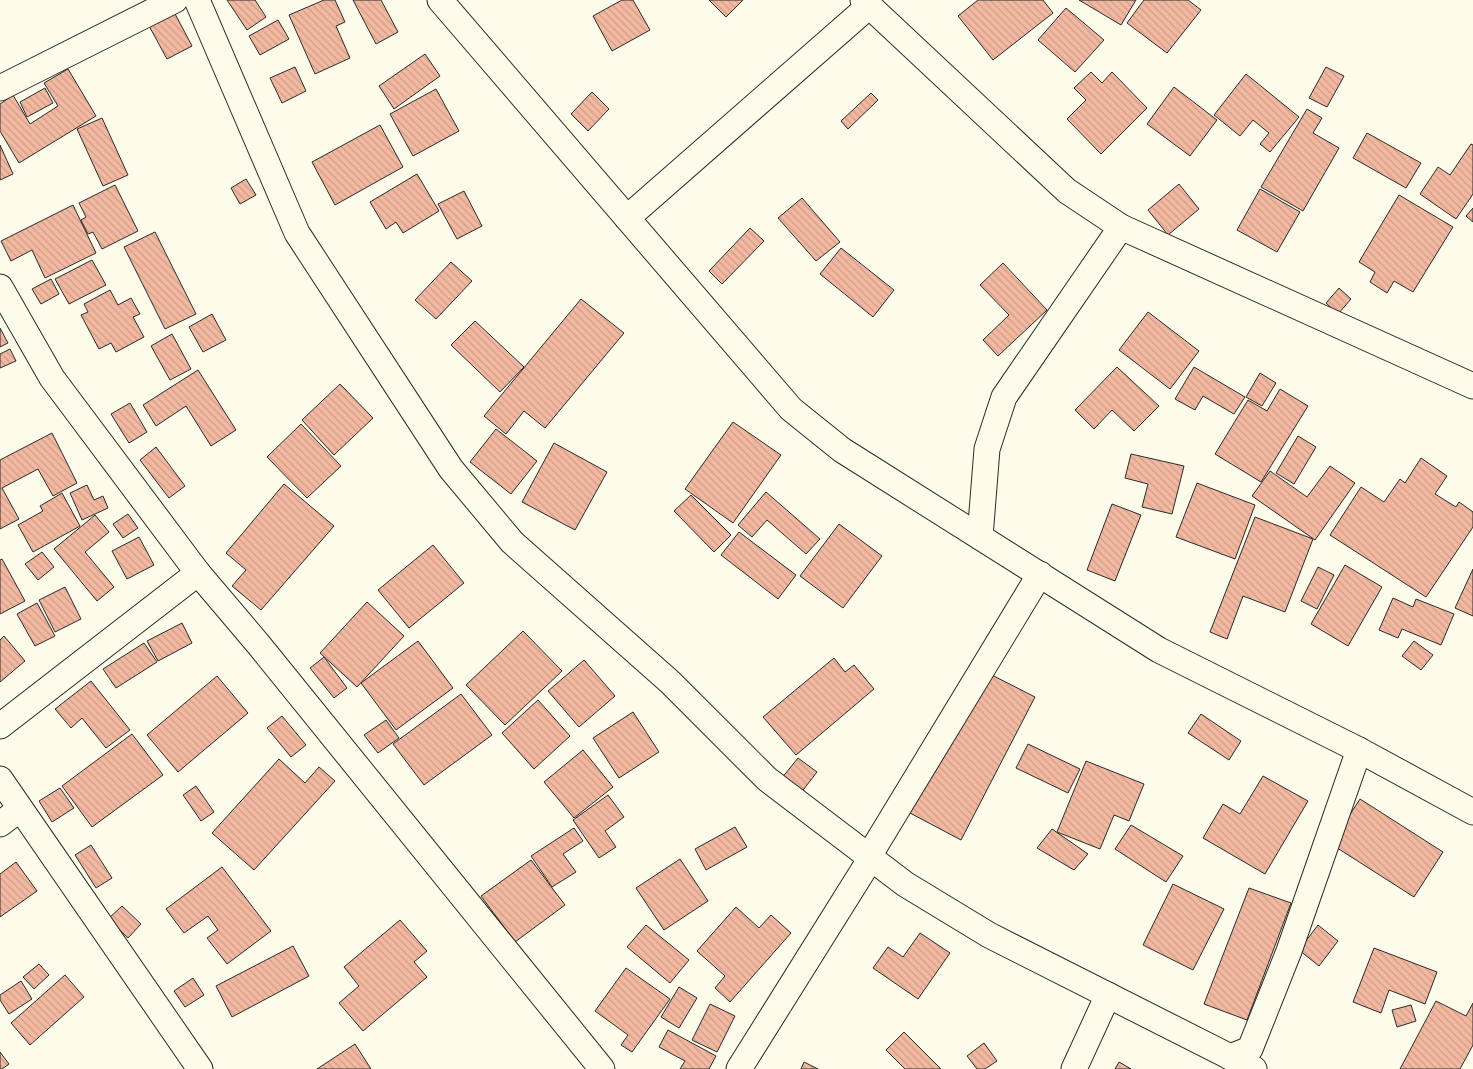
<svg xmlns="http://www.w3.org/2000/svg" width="1473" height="1069" viewBox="0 0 1473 1069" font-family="Overpass,sans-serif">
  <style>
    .building { fill: url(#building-back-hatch); stroke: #2b2b2b }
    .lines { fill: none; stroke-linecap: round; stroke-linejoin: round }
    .street-casing { stroke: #2b2b2b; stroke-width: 27 }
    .street { stroke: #fdfbea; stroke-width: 25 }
  </style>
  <defs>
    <pattern id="building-back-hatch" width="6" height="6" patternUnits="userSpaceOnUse" patternTransform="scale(1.25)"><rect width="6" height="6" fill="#f2b8a0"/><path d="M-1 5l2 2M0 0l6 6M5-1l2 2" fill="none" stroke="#d09e8a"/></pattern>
  </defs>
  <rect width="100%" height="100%" fill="#fdfbea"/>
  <g class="building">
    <polygon points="227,0 255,0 266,17 247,30"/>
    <polygon points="324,0 335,0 345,22 336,26 350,58 315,74 289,15"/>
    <polygon points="353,0 381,0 398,32 376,44"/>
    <polygon points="622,0 633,0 650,30 612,51 593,16"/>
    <polygon points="709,0 743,0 726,17"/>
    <polygon points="978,0 1043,0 1053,13 993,60 958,16"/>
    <polygon points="1079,0 1136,0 1121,25"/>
    <polygon points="1144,0 1188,0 1201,10 1167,53 1127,23"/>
    <polygon points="1066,8 1104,40 1075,72 1038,40"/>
    <polygon points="173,10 192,46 167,59 148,24"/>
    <polygon points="278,20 289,39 260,55 249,36"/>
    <polygon points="425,54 440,76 394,109 379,86"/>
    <polygon points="295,67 306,91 282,103 270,78"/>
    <polygon points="1326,67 1344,76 1327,107 1309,98"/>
    <polygon points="68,69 96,116 19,163 0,131 0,104 13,95 30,124 58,106 44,83"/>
    <polygon points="1091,72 1102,83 1112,72 1147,108 1101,154 1067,119 1086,100 1074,88"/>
    <polygon points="1246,74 1299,117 1270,152 1260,144 1269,133 1253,120 1240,136 1214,115"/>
    <polygon points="1174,87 1217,120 1190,156 1147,124"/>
    <polygon points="45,88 53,103 27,117 20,102"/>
    <polygon points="436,89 459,131 413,156 390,114"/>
    <polygon points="592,92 609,109 588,131 571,114"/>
    <polygon points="871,93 878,100 848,129 841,121"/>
    <polygon points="1307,109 1322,118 1313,133 1339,148 1303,211 1261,187"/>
    <polygon points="102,118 128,175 103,186 77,129"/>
    <polygon points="380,125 403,167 335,205 312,162"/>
    <polygon points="1367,133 1421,163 1406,188 1353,158"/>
    <polygon points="1471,144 1473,145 1473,194 1456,219 1420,194 1438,167 1450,175"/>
    <polygon points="0,145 13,174 0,180"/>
    <polygon points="417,174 439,211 403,233 396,222 386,229 370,202"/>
    <polygon points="246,179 256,195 240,204 231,188"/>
    <polygon points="1179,184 1199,209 1168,235 1148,210"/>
    <polygon points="115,185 138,231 102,249 93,232 88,234 81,220 86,217 79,203"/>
    <polygon points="1260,189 1300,212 1277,252 1237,230"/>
    <polygon points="464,191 482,226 457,239 438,204"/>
    <polygon points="1399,195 1453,227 1413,292 1394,281 1387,293 1370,282 1375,272 1359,262"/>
    <polygon points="802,198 840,242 816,261 778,218"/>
    <polygon points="73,205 96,253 45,278 32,250 11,261 1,241"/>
    <polygon points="1473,208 1473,222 1466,216"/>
    <polygon points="750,228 764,241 722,284 709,271"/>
    <polygon points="155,232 196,314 165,329 124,247"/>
    <polygon points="841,248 894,290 873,317 820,274"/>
    <polygon points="92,260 106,285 69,304 55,279"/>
    <polygon points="451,262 472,281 436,319 415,300"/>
    <polygon points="1003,263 1047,310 998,356 983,340 1009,315 980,285"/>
    <polygon points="51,279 59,294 41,304 32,289"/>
    <polygon points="1339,288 1351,299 1338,314 1326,303"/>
    <polygon points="110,290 118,305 131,298 140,314 133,317 144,337 116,352 111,343 99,349 81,315 88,312 84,304"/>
    <polygon points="581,299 624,333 545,428 524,411 506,434 484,416"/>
    <polygon points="1148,312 1199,351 1170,389 1119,350"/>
    <polygon points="212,314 226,340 203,352 189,327"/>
    <polygon points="475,321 524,367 500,392 451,345"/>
    <polygon points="0,328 8,343 0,347"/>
    <polygon points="172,334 191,369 170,380 151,346"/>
    <polygon points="10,349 16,361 0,368 0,354"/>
    <polygon points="1117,367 1159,406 1134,431 1112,410 1094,429 1075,410"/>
    <polygon points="1194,367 1245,397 1234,414 1203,396 1195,410 1175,399"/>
    <polygon points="198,370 236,430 211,446 186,406 156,426 143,405"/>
    <polygon points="1260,373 1276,383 1262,406 1246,397"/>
    <polygon points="340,384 373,418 334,455 302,420"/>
    <polygon points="1280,389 1308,406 1261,482 1215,454 1248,400 1267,411"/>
    <polygon points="130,403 147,432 129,443 111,414"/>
    <polygon points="733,422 781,455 733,523 685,489"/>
    <polygon points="301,424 341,466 307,498 267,457"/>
    <polygon points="496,429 537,461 511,494 470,462"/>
    <polygon points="52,433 77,483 53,496 38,469 2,488 19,519 0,529 0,460"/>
    <polygon points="1298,436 1316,447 1294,484 1276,473"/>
    <polygon points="554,443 607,472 575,530 522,502"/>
    <polygon points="156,447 185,486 169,498 140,460"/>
    <polygon points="1131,454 1184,466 1172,514 1142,507 1148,484 1125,478"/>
    <polygon points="1421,458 1447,476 1435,494 1456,507 1459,502 1473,512 1473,527 1426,597 1330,535 1361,487 1384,502 1400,479 1405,483"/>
    <polygon points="1330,466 1355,483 1315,540 1252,496 1270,471 1307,497"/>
    <polygon points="1197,483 1255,505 1235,559 1176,537"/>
    <polygon points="284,484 334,526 261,610 232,586 246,570 226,553"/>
    <polygon points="87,485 94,500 103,496 108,508 82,520 70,493"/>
    <polygon points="766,492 820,539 806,554 767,520 752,537 738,525"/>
    <polygon points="62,493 80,526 33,552 18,525 43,511 40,506"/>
    <polygon points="691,495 731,535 714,552 674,511"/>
    <polygon points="1112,504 1141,515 1115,581 1087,570"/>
    <polygon points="128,514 138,528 123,538 113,524"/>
    <polygon points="95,515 109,532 85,552 114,587 97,601 54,549"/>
    <polygon points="1255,517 1313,539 1285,612 1243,596 1227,639 1210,632"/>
    <polygon points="839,524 882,556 843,608 800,576"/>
    <polygon points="739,532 796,575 778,599 721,555"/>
    <polygon points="139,537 154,565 127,579 112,551"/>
    <polygon points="433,545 464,583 409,628 378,590"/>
    <polygon points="42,552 54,567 38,580 25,564"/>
    <polygon points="2,559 25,601 0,614 0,560"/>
    <polygon points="1345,565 1382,587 1348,646 1311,624"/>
    <polygon points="1318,567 1334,575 1317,609 1301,601"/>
    <polygon points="1473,569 1473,616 1455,608"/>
    <polygon points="65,587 81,619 55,632 39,600"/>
    <polygon points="1393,598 1413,607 1416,599 1454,614 1441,645 1402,629 1398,638 1379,630"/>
    <polygon points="367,602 404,636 357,687 320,653"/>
    <polygon points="37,603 55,636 35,646 17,614"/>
    <polygon points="182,623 192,643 158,661 147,641"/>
    <polygon points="523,631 562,671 505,725 466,685"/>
    <polygon points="4,636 25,661 0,682 0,640"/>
    <polygon points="418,641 453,688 396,730 361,683"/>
    <polygon points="1414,641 1433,655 1421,670 1402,656"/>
    <polygon points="144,643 157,662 116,688 103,669"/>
    <polygon points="324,657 347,688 334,698 310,668"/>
    <polygon points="834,658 845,672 854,665 874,689 796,755 763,717"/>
    <polygon points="584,660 615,696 579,727 548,691"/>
    <polygon points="984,671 1035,697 961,840 910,813"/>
    <polygon points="217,676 248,713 178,772 147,735"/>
    <polygon points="91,681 130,730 106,748 82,718 71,728 55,709"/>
    <polygon points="461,694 492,735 424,785 393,744"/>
    <polygon points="538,700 570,736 534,769 502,733"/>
    <polygon points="633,712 659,752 619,778 593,738"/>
    <polygon points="1201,714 1241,741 1229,760 1188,733"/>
    <polygon points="282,716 306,745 291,757 267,728"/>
    <polygon points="386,720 399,738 378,753 364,735"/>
    <polygon points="132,734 163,775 92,827 62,786"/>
    <polygon points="1028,744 1080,769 1068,793 1016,768"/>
    <polygon points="583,750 613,787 574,818 544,782"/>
    <polygon points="798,758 817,772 800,794 781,779"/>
    <polygon points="279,759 305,783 319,767 335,781 254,870 212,833"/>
    <polygon points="1086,761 1144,784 1129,821 1114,815 1100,849 1057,832"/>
    <polygon points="1263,776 1308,801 1265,874 1203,838 1223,804 1240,814"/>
    <polygon points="196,786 214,812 201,821 183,795"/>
    <polygon points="60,788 74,808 52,822 39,801"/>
    <polygon points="608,795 624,817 605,831 616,847 599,858 573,820"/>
    <polygon points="1360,799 1443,852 1414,897 1331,844"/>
    <polygon points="1131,825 1183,856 1166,882 1115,849"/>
    <polygon points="735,827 747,847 706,870 695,849"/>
    <polygon points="574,828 583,841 563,854 576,872 552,887 531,856"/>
    <polygon points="1052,829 1088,854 1074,870 1037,848"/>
    <polygon points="91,845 112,878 96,888 75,855"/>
    <polygon points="680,859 708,901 664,930 636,888"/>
    <polygon points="531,860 565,905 515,942 481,896"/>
    <polygon points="16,862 37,891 0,917 0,874"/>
    <polygon points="222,867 271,931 227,964 207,938 218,930 208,916 184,933 166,909"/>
    <polygon points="1173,884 1224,909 1193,970 1143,945"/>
    <polygon points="1249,888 1291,903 1247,1020 1204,1004"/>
    <polygon points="122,906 141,924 128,938 108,919"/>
    <polygon points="736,907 759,928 771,915 791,933 730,1002 715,988 725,976 697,951"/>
    <polygon points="400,920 427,951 414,962 427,977 363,1031 339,1003 359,986 344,967"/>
    <polygon points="646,925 689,960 670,983 627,947"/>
    <polygon points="1318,925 1338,941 1319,966 1299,950"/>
    <polygon points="920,933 950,953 918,999 873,968 888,947 903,957"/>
    <polygon points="293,946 309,976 232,1017 216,986"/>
    <polygon points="1374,948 1437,972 1425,1004 1389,990 1381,1013 1353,1002"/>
    <polygon points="39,964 49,975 34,989 23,977"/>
    <polygon points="626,968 670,999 632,1052 621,1045 628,1035 595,1011"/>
    <polygon points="65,975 84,997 30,1045 11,1023"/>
    <polygon points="193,978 204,995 185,1007 174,991"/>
    <polygon points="21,981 32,999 9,1014 0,1000 0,995"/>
    <polygon points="679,987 697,998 679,1028 661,1017"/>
    <polygon points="1436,1001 1466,1016 1473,1003 1473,1045 1460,1069 1400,1069"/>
    <polygon points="710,1004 735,1016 717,1052 692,1040"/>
    <polygon points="1411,1005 1416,1021 1397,1027 1392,1010"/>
    <polygon points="668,1030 716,1056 709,1069 680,1069 685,1061 659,1047"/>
    <polygon points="904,1032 941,1069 905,1069 886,1050"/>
    <polygon points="984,1043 997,1061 985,1069 977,1069 967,1056"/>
    <polygon points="355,1044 371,1069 317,1069"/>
    <polygon points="0,1052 9,1064 2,1069 0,1069"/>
    <polygon points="804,1062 818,1069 801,1069"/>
    <polygon points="1119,1062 1131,1069 1115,1069"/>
  </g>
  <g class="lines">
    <defs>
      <g id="street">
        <polyline points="197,0 297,233 451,469 512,542 670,682 767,779 905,884 989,935 1254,1069"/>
        <polyline points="440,0 791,409 842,450 1159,650 1359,750 1473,812"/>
        <polyline points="863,0 1067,191 1121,227 1473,386"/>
        <polyline points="0,88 175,0"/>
        <polyline points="627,218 869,6"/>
        <polyline points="0,287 52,378 198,573 259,645 602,1069"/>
        <polyline points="980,537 987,449 1004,397 1121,227"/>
        <polyline points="0,726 198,573"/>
        <polyline points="0,779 200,1069"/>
        <polyline points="0,824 20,809"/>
        <polyline points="1230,1057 1250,1049 1289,951 1359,750"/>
        <polyline points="739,1069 871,858 869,856 1040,574"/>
        <polyline points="1074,1069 1108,995"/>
      </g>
    </defs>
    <use href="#street" class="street-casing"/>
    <use href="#street" class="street"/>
  </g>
</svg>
